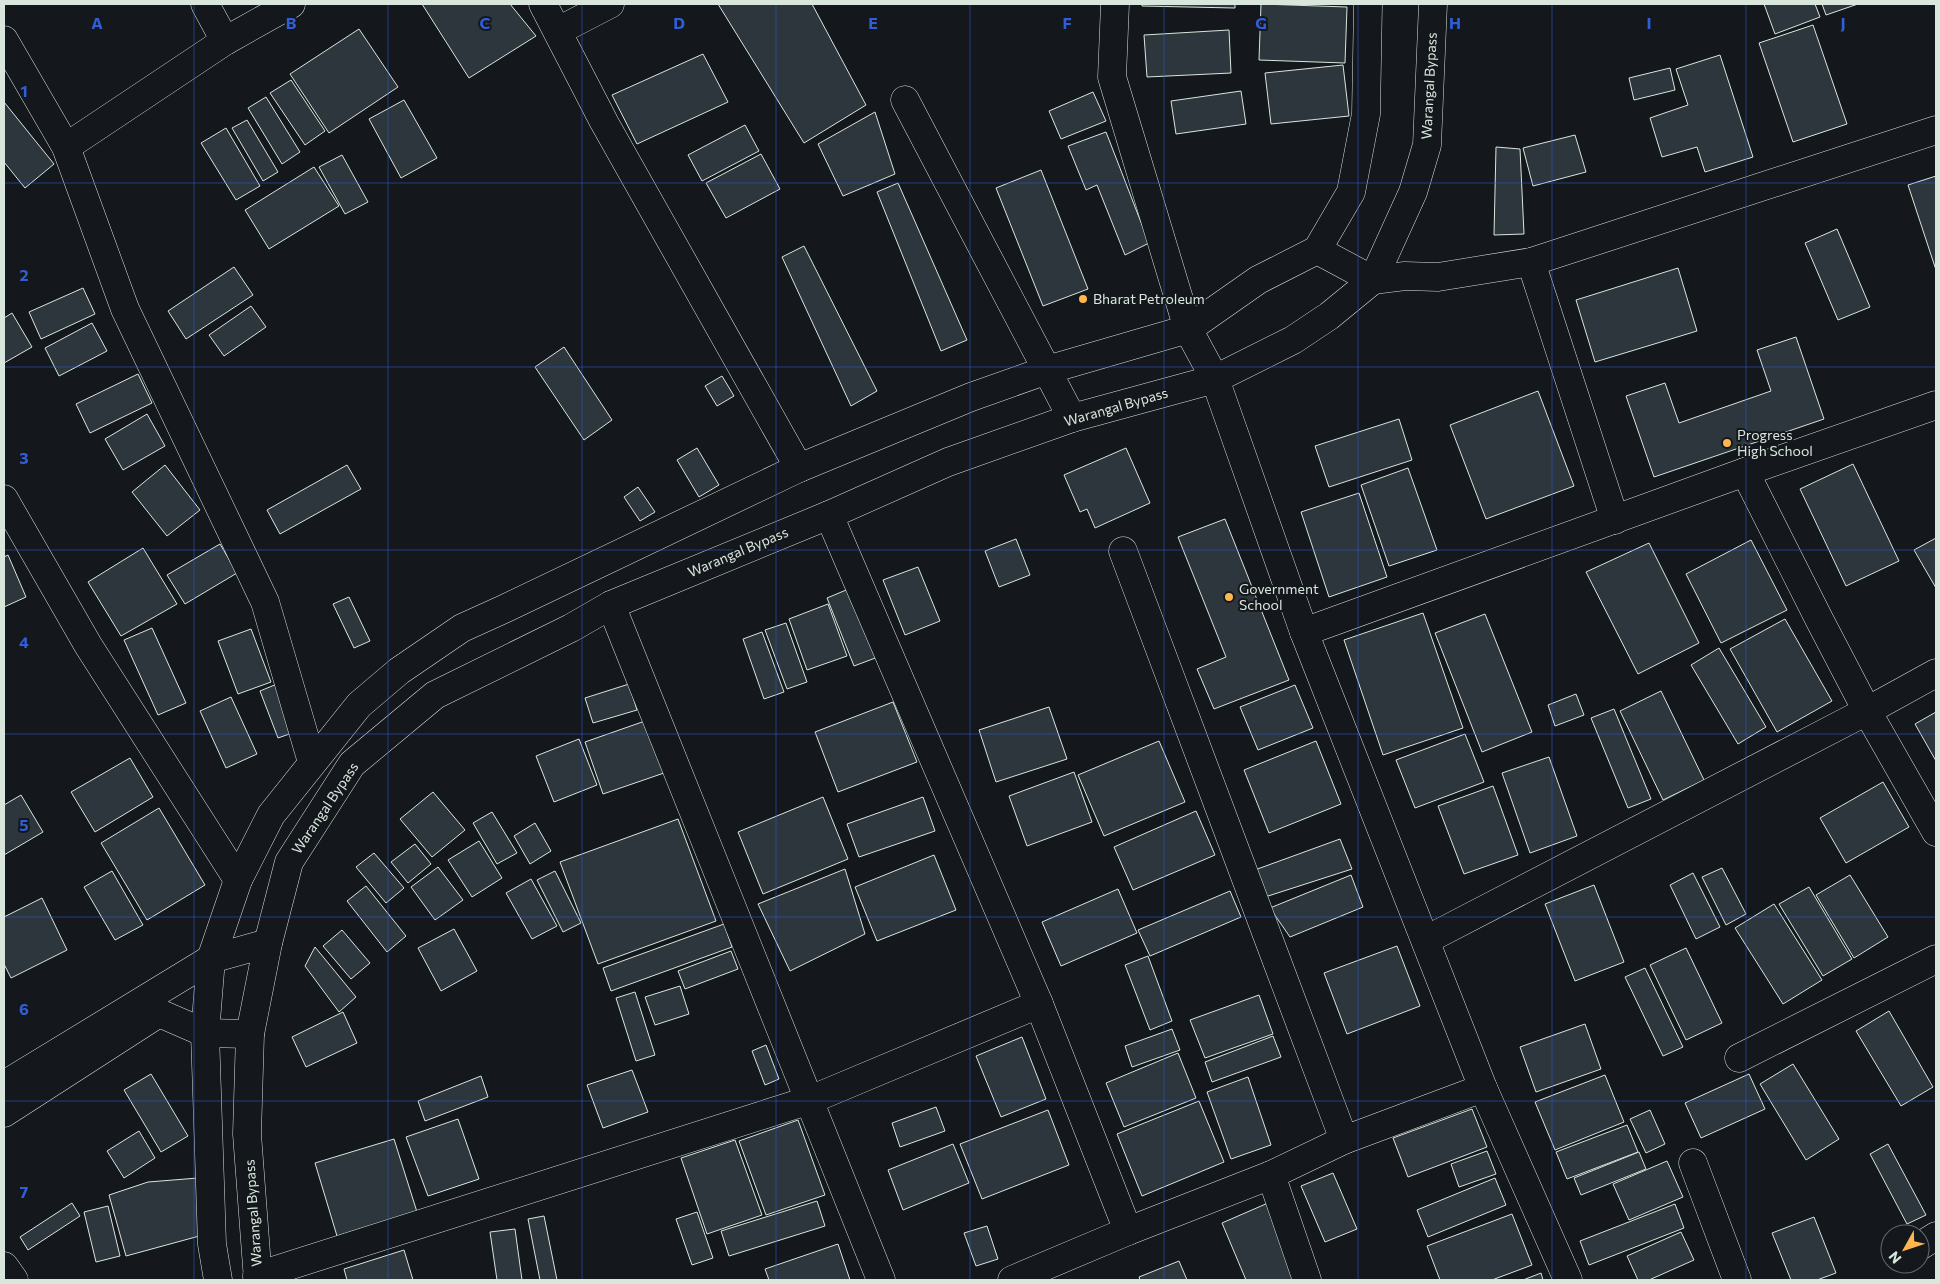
<svg xmlns="http://www.w3.org/2000/svg" width="1940" height="1284" viewBox="0 0 1940 1284" font-family="Commissioner,sans-serif">
  <style>
    .building { fill: #2c363c; stroke: #d8e6dc }
    .lines { fill: none; stroke-linecap: round; stroke-linejoin: round }
    .minor-casing { stroke: #d8e6dc; stroke-width: 29 }
    .major-casing { stroke: #d8e6dc; stroke-width: 29 }
    .minor { stroke: #14181c; stroke-width: 28 }
    .major { stroke: #14181c; stroke-width: 28 }
    .grid { fill: none; stroke: #305dd8; stroke-width: 1; stroke-opacity: 0.55 }
    .poi-dot { fill: #ffb74d; stroke: #14181c; stroke-width: 2 }
    .labels { text-anchor: middle; stroke-width: 4; stroke-linejoin: round; paint-order: stroke }
    .street-label { font-size: 14px; fill: #d8e6dc; stroke: #14181c }
    .poi-label { font-size: 14px; fill: #d8e6dc; stroke: #14181c; text-anchor: start }
    .grid-label { font-size: 16px; text-anchor: middle; font-weight: bold; fill: #305dd8; stroke: #14181c; stroke-width: 4; stroke-linejoin: round; paint-order: stroke }
  </style>
  <rect width="100%" height="100%" fill="#14181c"/>
  <g class="building">
    <polygon points="422,4 510,4 536,36 469,78"/>
    <polygon points="718,4 812,4 866,105 804,143"/>
    <polygon points="1142,4 1235,4 1235,8 1142,6"/>
    <polygon points="1261,4 1347,7 1345,63 1259,60"/>
    <polygon points="1764,4 1815,4 1820,17 1775,34"/>
    <polygon points="1822,4 1858,4 1826,15"/>
    <polygon points="1813,25 1847,124 1793,142 1759,43"/>
    <polygon points="359,29 398,87 329,133 290,74"/>
    <polygon points="1229,30 1231,73 1147,77 1144,35"/>
    <polygon points="703,54 728,102 637,144 612,95"/>
    <polygon points="1720,55 1753,157 1705,172 1697,147 1662,157 1650,118 1688,105 1676,69"/>
    <polygon points="1343,65 1349,116 1271,124 1265,73"/>
    <polygon points="1670,68 1675,90 1634,100 1629,78"/>
    <polygon points="291,80 325,131 305,145 270,93"/>
    <polygon points="1241,91 1246,124 1176,134 1171,101"/>
    <polygon points="1093,92 1106,121 1061,139 1049,111"/>
    <polygon points="266,97 300,152 282,164 248,108"/>
    <polygon points="404,100 437,158 401,178 369,119"/>
    <polygon points="4,102 54,164 25,188 4,162"/>
    <polygon points="875,112 895,174 843,196 818,144"/>
    <polygon points="247,120 278,172 263,181 232,128"/>
    <polygon points="745,125 759,151 702,181 688,155"/>
    <polygon points="226,128 260,186 236,200 201,143"/>
    <polygon points="1106,132 1149,243 1125,255 1097,185 1086,190 1068,146"/>
    <polygon points="1575,135 1586,172 1533,186 1523,148"/>
    <polygon points="1496,147 1520,149 1524,234 1494,235"/>
    <polygon points="761,154 780,189 726,218 706,183"/>
    <polygon points="342,155 368,202 345,214 319,167"/>
    <polygon points="314,167 339,206 269,249 245,210"/>
    <polygon points="1041,170 1088,289 1043,306 996,188"/>
    <polygon points="1936,176 1936,270 1908,185"/>
    <polygon points="898,183 967,340 941,351 877,192"/>
    <polygon points="1837,229 1870,307 1838,320 1805,243"/>
    <polygon points="804,246 877,391 851,406 782,257"/>
    <polygon points="234,267 253,295 186,339 168,311"/>
    <polygon points="1678,268 1697,331 1595,362 1576,300"/>
    <polygon points="83,288 95,314 41,339 29,312"/>
    <polygon points="251,306 266,327 224,356 209,335"/>
    <polygon points="12,313 32,347 4,363 4,318"/>
    <polygon points="92,323 107,351 59,376 45,348"/>
    <polygon points="1796,337 1824,419 1654,477 1626,396 1665,383 1679,423 1771,391 1757,350"/>
    <polygon points="564,347 612,420 584,440 535,367"/>
    <polygon points="138,374 152,403 90,433 76,404"/>
    <polygon points="722,376 734,396 717,406 705,386"/>
    <polygon points="1538,391 1574,486 1486,519 1450,425"/>
    <polygon points="147,414 165,446 123,470 105,439"/>
    <polygon points="1399,419 1412,460 1329,487 1315,446"/>
    <polygon points="697,448 719,485 699,497 677,460"/>
    <polygon points="1126,448 1150,503 1095,528 1087,509 1080,512 1064,475"/>
    <polygon points="1853,464 1899,561 1846,586 1800,489"/>
    <polygon points="165,465 200,510 167,536 132,492"/>
    <polygon points="347,465 361,489 280,534 267,510"/>
    <polygon points="1408,468 1437,550 1389,566 1361,485"/>
    <polygon points="638,487 655,512 640,521 624,497"/>
    <polygon points="1359,493 1387,577 1329,597 1301,512"/>
    <polygon points="1225,519 1289,680 1214,709 1197,669 1226,657 1178,537"/>
    <polygon points="1936,538 1936,588 1914,550"/>
    <polygon points="1016,539 1030,575 999,587 985,551"/>
    <polygon points="1751,540 1787,610 1721,643 1686,574"/>
    <polygon points="1649,543 1699,643 1638,674 1586,572"/>
    <polygon points="220,544 237,573 185,604 167,575"/>
    <polygon points="143,548 177,604 121,636 88,582"/>
    <polygon points="8,555 26,597 4,607 4,557"/>
    <polygon points="918,567 940,621 905,635 883,580"/>
    <polygon points="851,588 878,657 854,666 827,598"/>
    <polygon points="349,597 370,641 354,648 333,604"/>
    <polygon points="828,604 847,656 807,670 789,619"/>
    <polygon points="1423,613 1463,728 1383,755 1344,640"/>
    <polygon points="1485,614 1532,732 1482,752 1435,633"/>
    <polygon points="1785,619 1832,701 1777,732 1730,649"/>
    <polygon points="786,623 807,682 787,689 765,630"/>
    <polygon points="152,628 186,703 158,715 124,640"/>
    <polygon points="251,629 271,682 238,694 218,641"/>
    <polygon points="762,632 784,692 764,699 743,639"/>
    <polygon points="1719,648 1766,727 1738,744 1691,665"/>
    <polygon points="277,684 295,732 278,738 260,691"/>
    <polygon points="629,684 637,710 593,723 585,698"/>
    <polygon points="1295,685 1313,728 1258,750 1240,707"/>
    <polygon points="1661,691 1704,780 1663,800 1620,711"/>
    <polygon points="1576,694 1584,715 1555,726 1548,705"/>
    <polygon points="231,697 257,754 226,768 200,711"/>
    <polygon points="893,702 917,762 838,792 815,732"/>
    <polygon points="1049,707 1067,759 996,782 979,730"/>
    <polygon points="1614,709 1651,799 1628,808 1591,718"/>
    <polygon points="1936,712 1936,761 1915,724"/>
    <polygon points="645,721 664,773 603,794 585,742"/>
    <polygon points="1465,734 1484,782 1415,808 1396,760"/>
    <polygon points="579,739 597,785 554,802 536,756"/>
    <polygon points="1159,741 1185,802 1104,836 1078,775"/>
    <polygon points="1316,741 1341,804 1269,833 1244,770"/>
    <polygon points="1549,757 1577,836 1530,853 1502,773"/>
    <polygon points="130,758 153,797 95,832 71,792"/>
    <polygon points="1074,772 1092,822 1027,846 1009,796"/>
    <polygon points="1883,782 1909,827 1846,863 1820,818"/>
    <polygon points="1493,786 1518,855 1464,874 1438,806"/>
    <polygon points="433,792 465,830 432,857 400,819"/>
    <polygon points="21,795 43,832 4,855 4,805"/>
    <polygon points="823,797 848,859 763,894 738,832"/>
    <polygon points="923,797 935,831 859,857 847,824"/>
    <polygon points="159,808 205,885 147,920 101,843"/>
    <polygon points="1196,811 1215,855 1133,890 1114,847"/>
    <polygon points="492,812 517,853 497,864 473,823"/>
    <polygon points="678,819 716,921 598,964 560,862"/>
    <polygon points="535,823 551,851 530,864 514,836"/>
    <polygon points="1340,839 1352,869 1265,897 1252,871"/>
    <polygon points="479,841 502,878 472,897 448,860"/>
    <polygon points="415,844 431,864 408,883 391,862"/>
    <polygon points="374,853 404,888 386,903 356,867"/>
    <polygon points="934,855 956,910 877,941 855,887"/>
    <polygon points="438,867 463,900 435,920 411,887"/>
    <polygon points="1722,868 1746,914 1726,925 1702,877"/>
    <polygon points="845,869 865,934 790,971 758,904"/>
    <polygon points="112,871 143,925 115,940 84,887"/>
    <polygon points="555,871 581,923 563,932 537,880"/>
    <polygon points="1693,873 1720,927 1696,939 1670,885"/>
    <polygon points="1351,875 1363,907 1290,937 1270,908"/>
    <polygon points="1850,875 1888,937 1854,958 1816,895"/>
    <polygon points="531,879 557,926 532,939 506,893"/>
    <polygon points="1594,885 1624,962 1575,981 1545,904"/>
    <polygon points="366,886 406,936 387,952 347,901"/>
    <polygon points="1809,887 1852,959 1823,976 1779,904"/>
    <polygon points="1118,889 1137,933 1061,966 1042,922"/>
    <polygon points="1230,891 1241,917 1150,956 1138,930"/>
    <polygon points="42,898 67,950 11,978 4,964 4,917"/>
    <polygon points="1774,904 1822,980 1783,1004 1735,928"/>
    <polygon points="724,924 732,947 611,991 603,968"/>
    <polygon points="454,929 477,971 441,991 418,948"/>
    <polygon points="342,930 370,963 351,979 323,946"/>
    <polygon points="1397,946 1420,1006 1347,1034 1324,973"/>
    <polygon points="315,947 356,997 339,1012 305,966"/>
    <polygon points="1686,948 1722,1023 1686,1040 1650,965"/>
    <polygon points="731,951 738,969 685,989 678,971"/>
    <polygon points="1148,956 1172,1021 1150,1030 1125,965"/>
    <polygon points="1645,968 1683,1047 1663,1056 1625,977"/>
    <polygon points="680,986 689,1014 655,1025 645,997"/>
    <polygon points="635,992 655,1055 636,1061 616,998"/>
    <polygon points="1259,995 1273,1034 1205,1058 1190,1020"/>
    <polygon points="1889,1011 1933,1087 1901,1106 1856,1031"/>
    <polygon points="343,1012 357,1043 306,1067 292,1037"/>
    <polygon points="1585,1024 1601,1069 1536,1092 1520,1047"/>
    <polygon points="1172,1029 1180,1050 1132,1067 1125,1046"/>
    <polygon points="1273,1036 1281,1057 1212,1082 1205,1062"/>
    <polygon points="1022,1037 1046,1099 1001,1117 976,1056"/>
    <polygon points="766,1045 779,1079 765,1085 752,1051"/>
    <polygon points="1178,1053 1196,1098 1124,1127 1106,1083"/>
    <polygon points="1793,1064 1839,1139 1806,1160 1760,1084"/>
    <polygon points="632,1070 648,1112 603,1128 587,1085"/>
    <polygon points="151,1074 188,1136 161,1152 124,1090"/>
    <polygon points="1749,1074 1765,1109 1701,1138 1685,1103"/>
    <polygon points="1605,1075 1624,1122 1555,1150 1535,1102"/>
    <polygon points="481,1076 488,1097 425,1121 418,1101"/>
    <polygon points="1248,1077 1271,1145 1231,1159 1207,1092"/>
    <polygon points="1199,1101 1224,1162 1142,1196 1117,1134"/>
    <polygon points="936,1107 945,1131 900,1147 892,1123"/>
    <polygon points="1472,1109 1487,1147 1408,1177 1393,1138"/>
    <polygon points="1048,1110 1069,1165 982,1199 960,1144"/>
    <polygon points="1650,1110 1665,1144 1646,1153 1630,1119"/>
    <polygon points="458,1119 479,1179 428,1196 406,1137"/>
    <polygon points="798,1120 825,1195 766,1215 739,1141"/>
    <polygon points="1627,1125 1638,1152 1567,1179 1556,1152"/>
    <polygon points="139,1131 155,1158 124,1178 107,1151"/>
    <polygon points="394,1139 417,1212 337,1236 315,1163"/>
    <polygon points="735,1140 762,1215 707,1234 681,1158"/>
    <polygon points="953,1144 969,1183 903,1210 888,1170"/>
    <polygon points="1888,1144 1926,1215 1907,1224 1870,1154"/>
    <polygon points="1487,1151 1496,1174 1459,1187 1451,1164"/>
    <polygon points="1639,1152 1646,1169 1581,1195 1574,1178"/>
    <polygon points="1667,1161 1683,1197 1629,1220 1613,1184"/>
    <polygon points="1333,1173 1357,1229 1325,1242 1301,1186"/>
    <polygon points="198,1178 203,1235 126,1256 109,1195 148,1182"/>
    <polygon points="1495,1178 1506,1205 1428,1237 1417,1210"/>
    <polygon points="817,1201 825,1226 729,1256 721,1231"/>
    <polygon points="72,1203 80,1216 28,1250 20,1237"/>
    <polygon points="1268,1203 1301,1280 1246,1280 1222,1223"/>
    <polygon points="1675,1204 1684,1228 1589,1265 1580,1241"/>
    <polygon points="108,1206 120,1256 96,1262 84,1212"/>
    <polygon points="697,1212 713,1258 692,1265 676,1219"/>
    <polygon points="1512,1214 1532,1265 1492,1280 1440,1280 1427,1246"/>
    <polygon points="544,1216 557,1280 540,1280 528,1219"/>
    <polygon points="1814,1217 1836,1273 1817,1280 1791,1280 1772,1233"/>
    <polygon points="987,1226 998,1259 976,1266 964,1233"/>
    <polygon points="515,1229 522,1280 497,1280 490,1232"/>
    <polygon points="1681,1232 1694,1260 1649,1280 1638,1280 1627,1256"/>
    <polygon points="838,1244 850,1280 769,1280 765,1269"/>
    <polygon points="404,1250 413,1280 347,1280 344,1269"/>
    <polygon points="1179,1261 1187,1280 1140,1280 1139,1277"/>
    <polygon points="1541,1273 1543,1280 1523,1280"/>
  </g>
  <g class="lines">
    <defs>
      <g id="minor">
        <polyline points="205,4 225,41"/>
        <polyline points="543,4 604,122 799,468"/>
        <polyline points="1115,4 1112,77 1188,329 1215,379 1304,632 1483,1088 1568,1280"/>
        <polyline points="558,31 610,4"/>
        <polyline points="4,40 66,147 125,309 265,602 312,762"/>
        <polyline points="905,100 1072,418"/>
        <polyline points="66,147 225,41 291,4"/>
        <polyline points="1317,250 1373,280 1405,276 1438,277 1531,262 1936,130"/>
        <polyline points="1531,262 1615,520"/>
        <polyline points="1745,472 1936,405"/>
        <polyline points="4,499 88,645 238,880"/>
        <polyline points="829,515 1039,1004 1128,1231 1271,1175 1344,1140 1483,1088"/>
        <polyline points="1123,551 1344,1140"/>
        <polyline points="611,605 881,1280"/>
        <polyline points="1304,632 1745,472 1819,619 1867,711 1936,832"/>
        <polyline points="1426,940 1867,711 1936,673"/>
        <polyline points="1739,1058 1936,959"/>
        <polyline points="4,1085 211,959 268,943"/>
        <polyline points="4,1113 159,1013 205,1033 250,1034"/>
        <polyline points="1693,1163 1737,1280"/>
        <polyline points="1271,1175 1307,1280"/>
        <polyline points="1920,1246 1936,1236"/>
        <polyline points="4,1266 14,1280"/>
        <polyline points="257,1276 810,1100 1039,1004"/>
        <polyline points="1012,1280 1128,1231"/>
      </g>
      <g id="major">
        <polyline points="218,1280 212,1244 205,1033 211,959 238,880 271,815 359,705 399,671 462,628 504,609 799,468 971,397 1047,370 1188,329 1258,280 1317,250 1351,192 1366,114 1368,4"/>
        <polyline points="258,1280 247,1134 250,1034 268,943 289,862 352,764 435,695 571,628 611,605 829,515 948,462 1072,418 1215,379 1293,340 1329,316 1373,280 1413,192 1427,145 1433,4"/>
      </g>
    </defs>
    <use href="#minor" class="minor-casing"/>
    <use href="#major" class="major-casing"/>
    <use href="#minor" class="minor"/>
    <use href="#major" class="major"/>
  </g>
  <path class="grid" d="M 194,4 L 194,1280M 388,4 L 388,1280M 582,4 L 582,1280M 776,4 L 776,1280M 970,4 L 970,1280M 1164,4 L 1164,1280M 1358,4 L 1358,1280M 1552,4 L 1552,1280M 1746,4 L 1746,1280M 4,183 L 1936,183M 4,367 L 1936,367M 4,550 L 1936,550M 4,734 L 1936,734M 4,917 L 1936,917M 4,1101 L 1936,1101"/>
  <g class="poi-dot">
    <circle cx="1083" cy="299" r="5"/>
    <circle cx="1727" cy="443" r="5"/>
    <circle cx="1229" cy="597" r="5"/>
  </g>
  <g class="labels">
    <g class="street-label">
      <text transform="translate(1429 86) rotate(-87)" y="5">Warangal Bypass</text>
      <text transform="translate(1116 407) rotate(-16)" y="5">Warangal Bypass</text>
      <text transform="translate(738 552) rotate(-23)" y="5">Warangal Bypass</text>
      <text transform="translate(325 808) rotate(-56)" y="5">Warangal Bypass</text>
      <text transform="translate(253 1213) rotate(-94)" y="5">Warangal Bypass</text>
    </g>
    <g class="poi-label">
      <text x="1093" y="304">Bharat Petroleum</text>
      <text x="1737" y="440">Progress<tspan x="1737" dy="16">High School</tspan></text>
      <text x="1239" y="594">Government<tspan x="1239" dy="16">School</tspan></text>
    </g>
  </g>
  <g class="grid-label">
    <text x="97" y="29">A</text>
    <text x="291" y="29">B</text>
    <text x="485" y="29">C</text>
    <text x="679" y="29">D</text>
    <text x="873" y="29">E</text>
    <text x="1067" y="29">F</text>
    <text x="1261" y="29">G</text>
    <text x="1455" y="29">H</text>
    <text x="1649" y="29">I</text>
    <text x="1843" y="29">J</text>
    <text x="24" y="97">1</text>
    <text x="24" y="281">2</text>
    <text x="24" y="464">3</text>
    <text x="24" y="648">4</text>
    <text x="24" y="831">5</text>
    <text x="24" y="1015">6</text>
    <text x="24" y="1198">7</text>
  </g>
  <rect width="1940" height="1284" fill="none" stroke="#d8e6dc" stroke-width="10"/>
  <g transform="translate(1905 1249) rotate(230)"><circle r="24" fill="#14181c" stroke="#626a69"/>
  <path d="M0-4L9 19L0 12L-9 19Z" fill="#ffb74d"/>
  <text y="-8" font-size="14" font-weight="bold" text-anchor="middle" fill="#d8e6dc">N</text>
  </g>
</svg>
